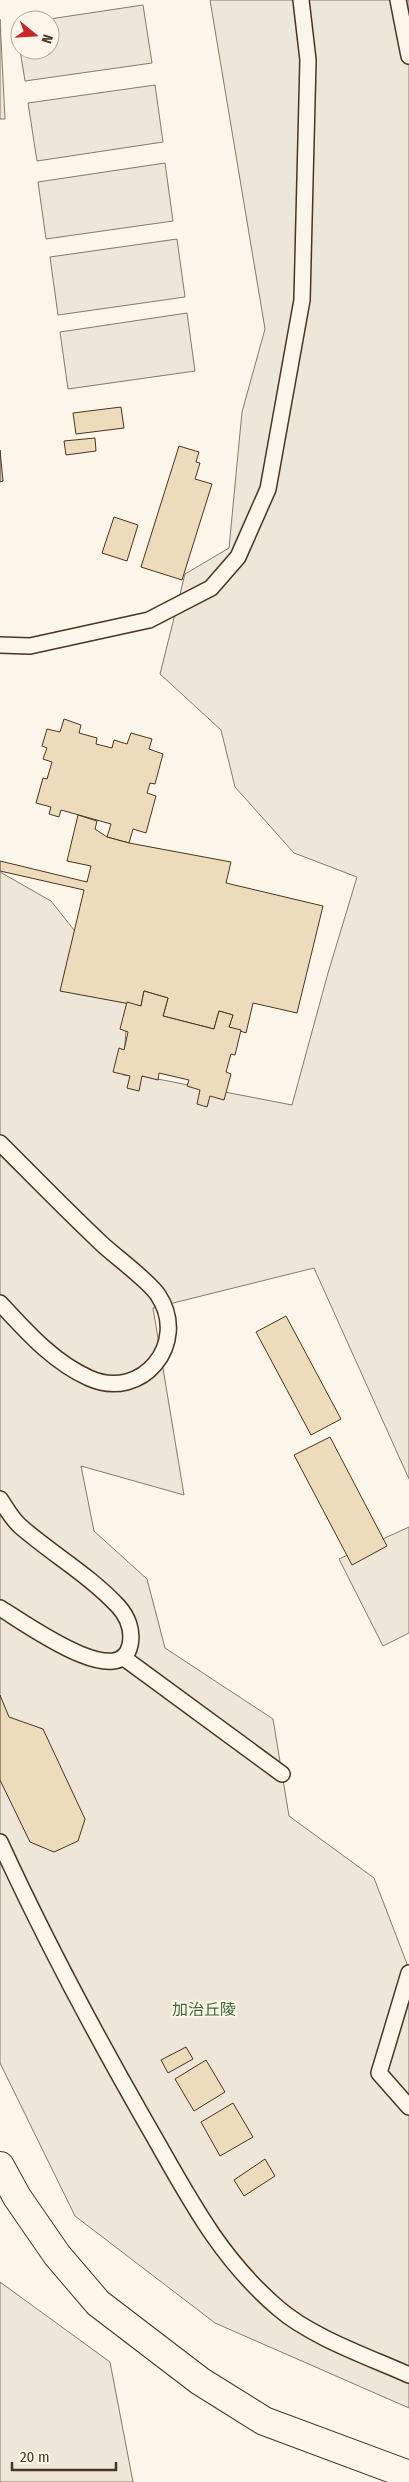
<svg xmlns="http://www.w3.org/2000/svg" width="409" height="2482" viewBox="0 0 409 2482" font-family="'Fira Sans Condensed','Noto Sans JP',sans-serif">
  <style>
    .green { fill: #ede6d9; stroke: #887966 }
    .building { fill: #ecdcbc; stroke: #4a3520 }
    .lines { fill: none; stroke-linecap: round; stroke-linejoin: round }
    .service-casing { stroke: #4a3520; stroke-width: 18 }
    .minor-casing { stroke: #4a3520; stroke-width: 30 }
    .service { stroke: #fbf6e9; stroke-width: 15 }
    .minor { stroke: #fbf6e9; stroke-width: 28 }
    .labels { text-anchor: middle; stroke-width: 4; stroke-linejoin: round; paint-order: stroke }
    .park-label { font-size: 16px; fill: #436837; stroke: #fbf6e9 }
  </style>
  <rect width="100%" height="100%" fill="#fbf6e9"/>
  <g class="green">
    <polygon points="210,0 409,0 409,1479 314,1268 153,1308 184,1495 81,1466 94,1531 147,1579 165,1648 273,1719 289,1816 374,1878 409,1969 409,2408 215,2323 75,2216 0,2063 0,872 51,901 128,998 123,1075 142,1076 292,1105 328,973 357,877 294,853 235,787 221,730 160,674 185,574 229,548 242,412 265,329"/>
    <polygon points="143,5 152,63 25,81 20,50 50,50 50,20 43,20"/>
    <polygon points="0,19 5,119 0,119"/>
    <polygon points="155,85 163,142 37,161 28,103"/>
    <polygon points="165,163 173,221 46,239 38,182"/>
    <polygon points="177,239 185,297 58,315 50,257"/>
    <polygon points="187,313 195,371 68,389 60,332"/>
    <polygon points="409,1527 409,1633 383,1646 339,1559"/>
    <polygon points="0,2282 110,2362 133,2482 0,2482"/>
  </g>
  <g class="building">
    <polygon points="121,407 124,428 76,434 73,413"/>
    <polygon points="95,438 96,451 66,455 64,441"/>
    <polygon points="179,446 199,452 196,462 200,463 195,479 212,484 182,580 141,567"/>
    <polygon points="0,450 3,481 0,482"/>
    <polygon points="114,517 138,525 127,561 102,553"/>
    <polygon points="64,719 81,725 79,733 97,738 96,744 112,748 114,740 127,744 131,733 152,739 149,749 163,754 155,784 150,783 147,793 156,796 146,833 133,829 129,843 107,837 111,824 61,810 59,817 49,814 51,807 36,803 43,778 47,779 52,762 43,759 47,748 42,746 47,729 60,732"/>
    <polygon points="78,815 97,821 95,829 107,837 129,843 231,862 226,883 323,906 297,1013 253,1003 246,1033 229,1027 233,1015 219,1011 214,1029 163,1016 168,998 144,991 141,1006 60,991 84,890 0,871 0,861 87,882 91,866 67,861"/>
    <polygon points="144,991 168,998 163,1016 214,1029 219,1011 233,1015 229,1027 241,1030 235,1055 231,1054 226,1072 231,1074 224,1100 210,1096 207,1107 197,1104 200,1090 187,1086 189,1080 159,1073 158,1080 142,1076 139,1091 127,1088 130,1076 113,1072 119,1048 124,1050 128,1032 120,1029 127,1002 141,1006"/>
    <polygon points="286,1316 341,1419 311,1435 256,1332"/>
    <polygon points="330,1437 387,1546 352,1565 294,1455"/>
    <polygon points="0,1695 9,1717 43,1729 85,1819 78,1841 54,1852 30,1842 0,1780"/>
    <polygon points="186,2047 193,2059 168,2073 161,2060"/>
    <polygon points="206,2060 225,2092 194,2111 175,2079"/>
    <polygon points="233,2103 253,2137 220,2156 201,2122"/>
    <polygon points="265,2159 275,2176 244,2196 234,2180"/>
  </g>
  <g class="lines">
    <defs>
      <g id="service">
        <polyline points="398,0 409,56"/>
        <polyline points="0,645 30,646 149,620 211,588 238,557 268,489 302,300 308,60 301,0"/>
        <path d="M 0,1143 C 34,1177 67,1211 102,1244 C 116,1257 150,1282 158,1295 C 190,1343 142,1402 89,1378 C 53,1362 26,1331 0,1303"/>
        <path d="M 0,1499 C 6,1508 12,1519 20,1526 C 52,1554 89,1575 118,1606 C 128,1617 133,1631 130,1645 C 120,1693 22,1621 0,1608"/>
        <polyline points="124,1658 282,1774"/>
        <path d="M 0,1842 C 44,1938 93,2030 145,2121 C 185,2190 216,2255 278,2308 C 311,2337 369,2357 409,2375"/>
        <polyline points="409,1973 379,2073 409,2107"/>
      </g>
      <polyline id="minor" points="0,2166 17,2197 57,2255 98,2303 200,2381 264,2421 409,2475"/>
    </defs>
    <use href="#service" class="service-casing"/>
    <use href="#minor" class="minor-casing"/>
    <use href="#service" class="service"/>
    <use href="#minor" class="minor"/>
  </g>
  <g class="labels">
    <g class="park-label">
      <text x="204" y="2015">加治丘陵</text>
    </g>
  </g>
  <g transform="translate(35 35) rotate(108)"><circle r="24" fill="#fbf6e9" stroke="#b4a999"/>
  <path d="M0-4L9 19L0 12L-9 19Z" fill="#c62828"/>
  <text y="-8" font-size="14" font-weight="bold" text-anchor="middle" fill="#4a3520">N</text>
  </g>
  <path d="M12 2462v8h104v-8" fill="none" stroke="#4a3520" stroke-width="2.5"/>
  <text x="20" y="2462" font-size="15" fill="#4a3520" stroke="#fbf6e9" stroke-width="4" paint-order="stroke">20 m</text>
</svg>
